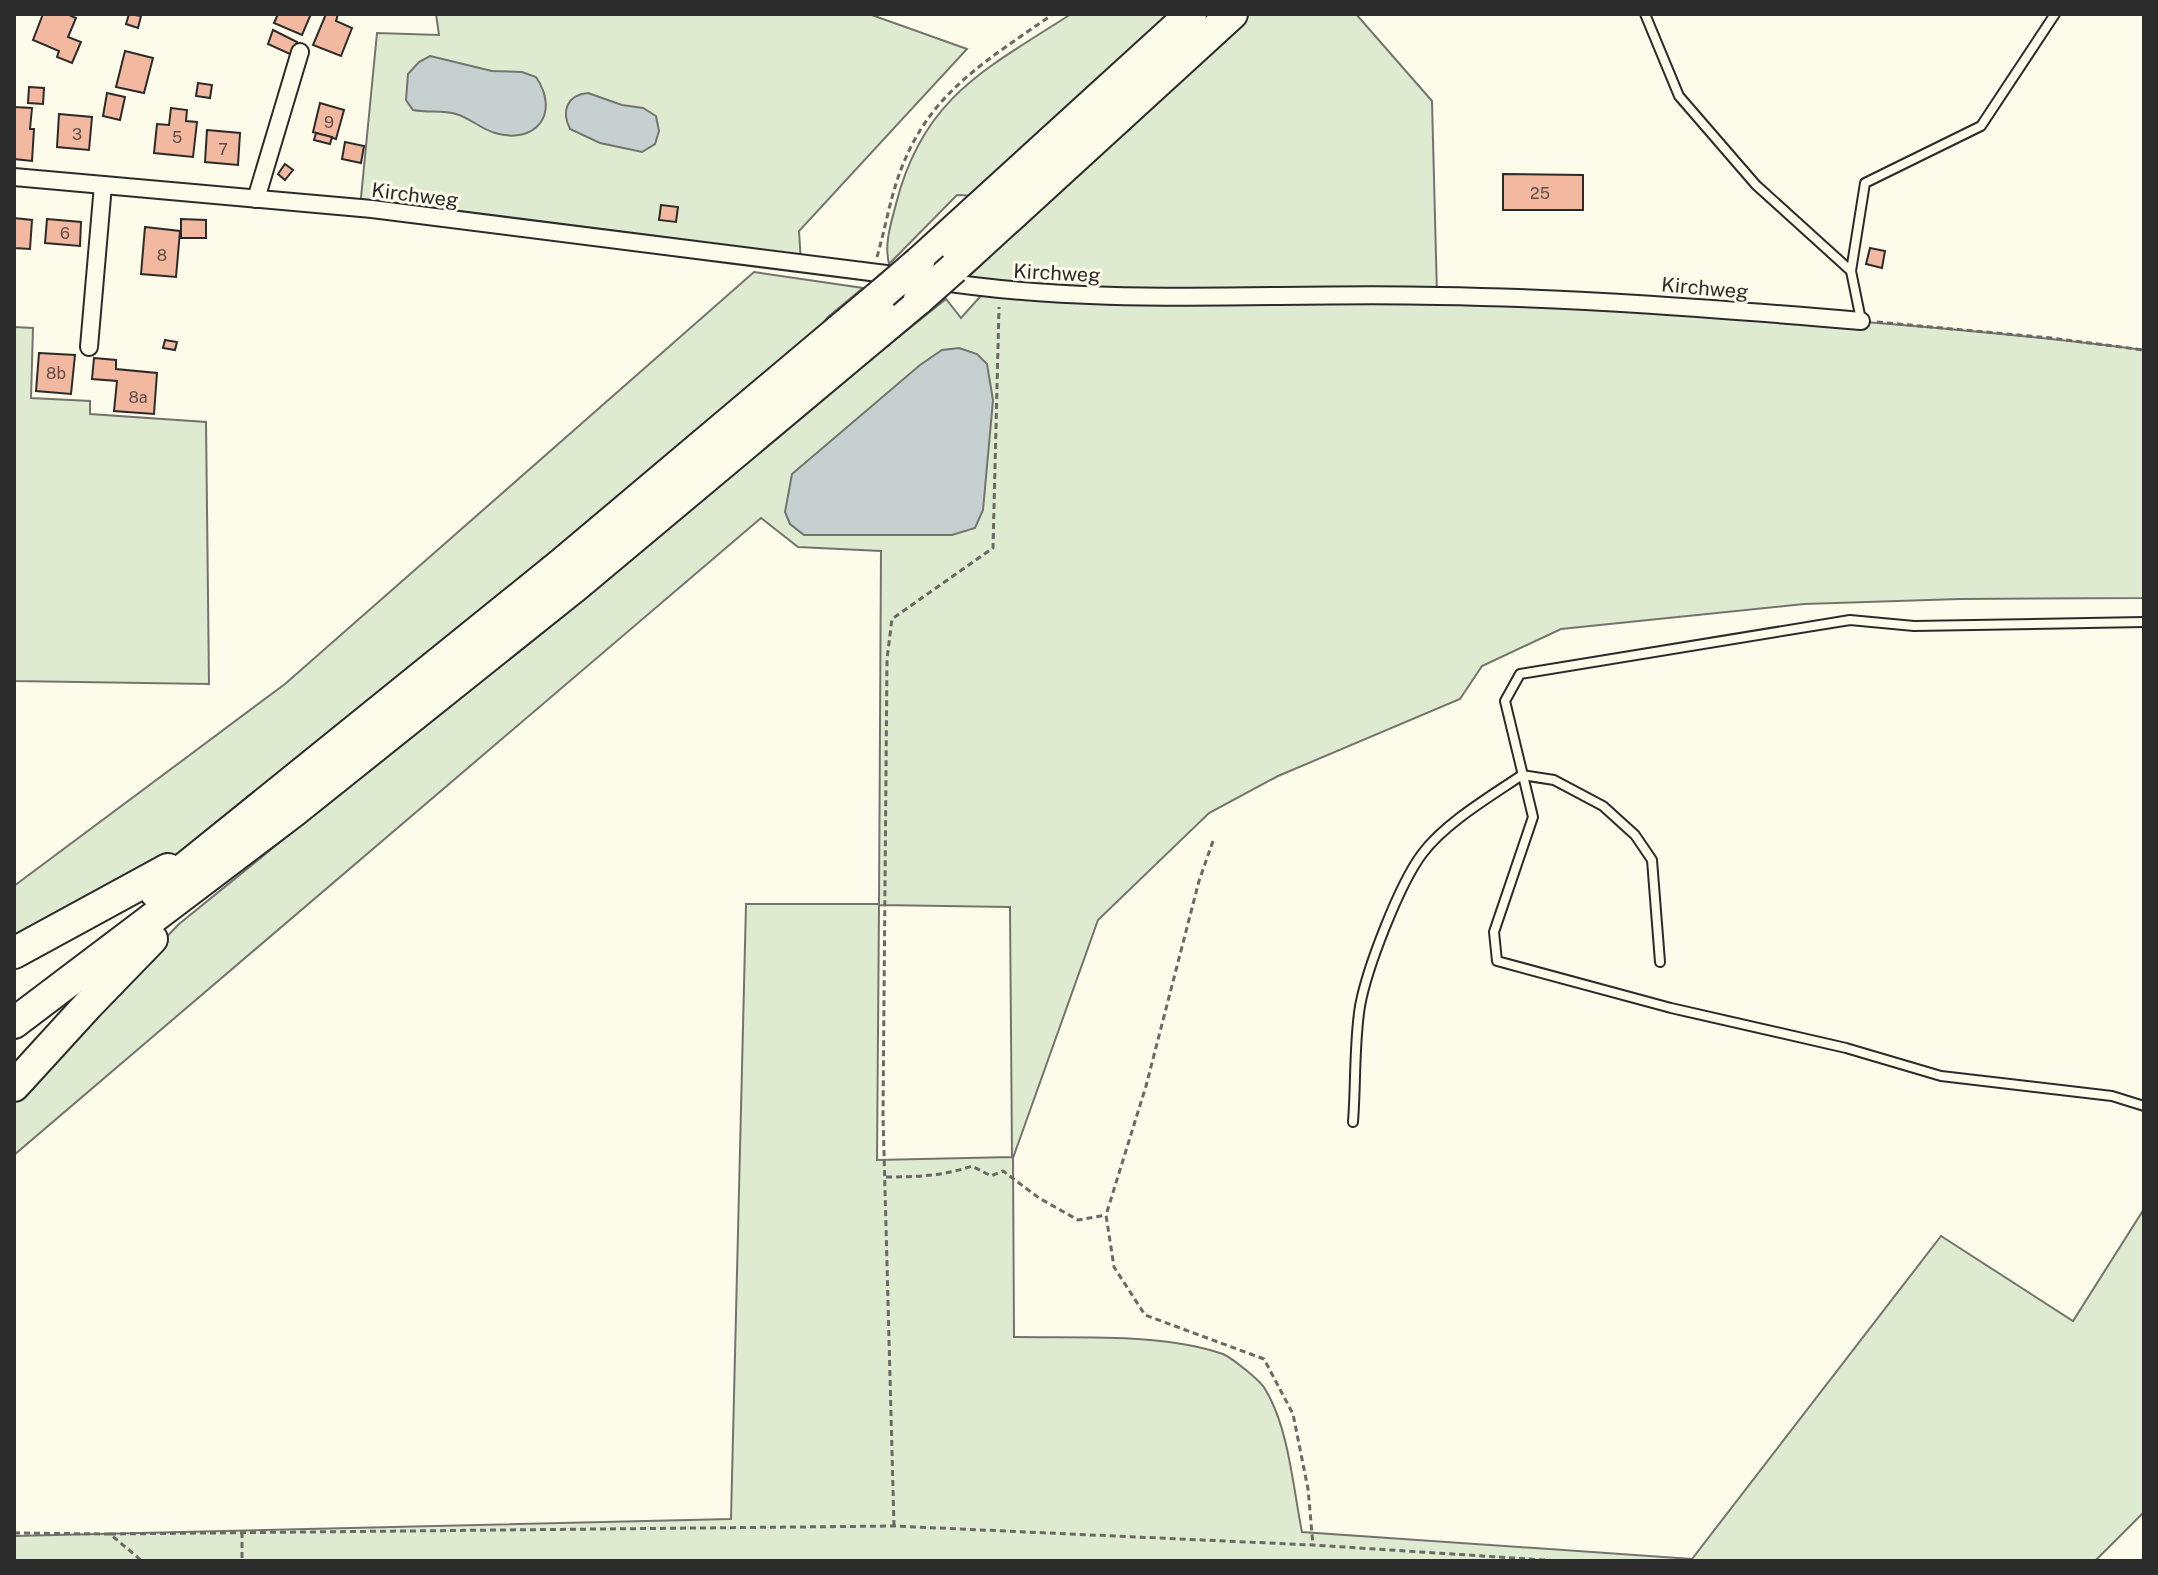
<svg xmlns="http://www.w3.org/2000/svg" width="2158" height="1575" viewBox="0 0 2158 1575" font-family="'Public Sans',sans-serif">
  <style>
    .green { fill: #deebd1; stroke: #74746e; stroke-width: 2; fill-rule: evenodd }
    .water { fill: #c7d0d0; stroke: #74746e; stroke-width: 2 }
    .building { fill: #f2b8a0; stroke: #2b2b2b; stroke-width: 2 }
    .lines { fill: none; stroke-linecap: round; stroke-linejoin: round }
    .lane-casing { stroke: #2b2b2b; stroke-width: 12 }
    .street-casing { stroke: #2b2b2b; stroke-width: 20 }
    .highway-casing { stroke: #2b2b2b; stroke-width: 34 }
    .path { stroke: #6a6964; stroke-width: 3; stroke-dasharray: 6 4; stroke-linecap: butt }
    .lane { stroke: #fdfbea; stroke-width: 8 }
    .street { stroke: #fdfbea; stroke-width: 16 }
    .highway { stroke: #fdfbea; stroke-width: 30 }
    .highway-bridge-casing { stroke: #2b2b2b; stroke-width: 34; stroke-linecap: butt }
    .highway-bridge { stroke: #fdfbea; stroke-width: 30 }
    .labels { text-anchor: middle; stroke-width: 6; stroke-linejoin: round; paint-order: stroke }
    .number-label { font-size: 16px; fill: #5d4e48 }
    .street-label { font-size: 20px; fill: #2b2b2b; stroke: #fdfbea }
  </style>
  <rect width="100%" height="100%" fill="#fdfbea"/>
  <g class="green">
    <polygon points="436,14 869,14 967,49 799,231 801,262 360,208 377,33 439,35"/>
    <path d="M 1071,14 L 1178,14 L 977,196 L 957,195 L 889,264 C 884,243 891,224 896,204 C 923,97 986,69 1071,14 Z"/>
    <path d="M 1249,14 L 1356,14 L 1432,101 L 1437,295 C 1673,309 1909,320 2144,350 L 2144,598 L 1960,599 L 1804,604 L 1561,629 L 1482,666 L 1460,699 L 1278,776 L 1209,813 L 1098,920 L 1013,1158 L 1014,1337 C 1077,1338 1164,1333 1223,1354 C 1232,1358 1261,1381 1265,1389 C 1289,1428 1293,1488 1302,1532 L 1692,1559 L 1941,1236 L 2073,1321 L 2144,1209 L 2144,1512 L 2095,1561 L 14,1561 L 14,1536 L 731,1519 L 746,904 L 879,904 L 881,551 L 798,547 L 761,518 L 14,1155 L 14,1101 L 81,1026 L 179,924 L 479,681 L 780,432 L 946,299 L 961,318 L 987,289 L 1010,284 L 968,277 ZM 879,905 L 1010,907 L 1012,1157 L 877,1160 Z"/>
    <polygon points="754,272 863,288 828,317 810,339 661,471 168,865 14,951 14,886 285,684"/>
    <polygon points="14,327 33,328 31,398 90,401 90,414 206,422 209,684 14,681"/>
  </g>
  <g class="water">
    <path d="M 430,56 L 492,71 L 522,72 L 536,77 C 561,114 535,145 495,133 C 481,129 470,118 456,114 C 443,110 427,113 413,110 L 406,100 L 408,74 L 419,62 Z"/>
    <path d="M 588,93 L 622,105 L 643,108 L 656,116 L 659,131 L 655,144 L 642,152 L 600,143 L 570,129 C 561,111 567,95 588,93 Z"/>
    <polygon points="959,348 977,354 987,364 993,400 983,510 975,528 952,535 804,535 790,524 785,512 792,474 920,365 942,350"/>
  </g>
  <g class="building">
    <polygon points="43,14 67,14 76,18 68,37 81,42 72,63 57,57 59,51 33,40"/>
    <polygon points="129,14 141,16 138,28 126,24"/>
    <polygon points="278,14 311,14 302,35 274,23"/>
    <polygon points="326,14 338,14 336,21 352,28 341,56 313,45"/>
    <polygon points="273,30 297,42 292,55 268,44"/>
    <polygon points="125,51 153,58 144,93 116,87"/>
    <polygon points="198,83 212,85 210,98 196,96"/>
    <polygon points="29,87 44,88 43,104 28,103"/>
    <polygon points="107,93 125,97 120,120 103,116"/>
    <polygon points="320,103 344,110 336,139 313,132"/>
    <polygon points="14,107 32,108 30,129 34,129 32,161 14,159"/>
    <polygon points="171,108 187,110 186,121 197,122 193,157 154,153 157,124 169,125"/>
    <polygon points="59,114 92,117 89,150 57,147"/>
    <polygon points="207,130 240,133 238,165 205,162"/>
    <polygon points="316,133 332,137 330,144 314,140"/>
    <polygon points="345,142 364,146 361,163 342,159"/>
    <polygon points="285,164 293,170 285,180 278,174"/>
    <polygon points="1503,174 1583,175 1583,210 1503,210"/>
    <polygon points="661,205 678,207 676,222 659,220"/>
    <polygon points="14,218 32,220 30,249 14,248"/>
    <polygon points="47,219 81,222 80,246 45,243"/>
    <polygon points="181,219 206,220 206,238 181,238"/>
    <polygon points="145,227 180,231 176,277 141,274"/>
    <polygon points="1870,248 1885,251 1882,268 1866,264"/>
    <polygon points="165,340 177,342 175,350 163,348"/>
    <polygon points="39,353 75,355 71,394 36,391"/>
    <polygon points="94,358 116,360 116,369 157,373 154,414 114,411 117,381 92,379"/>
  </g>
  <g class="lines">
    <defs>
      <g id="lane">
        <polyline points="1645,14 1679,96 1756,185 1851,271"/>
        <polyline points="1861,320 1851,271 1865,183 1981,126 2055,14"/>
        <polyline points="2144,622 1914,626 1850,620 1520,674 1505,701 1533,817 1494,932 1497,961 1671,1008 1846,1048 1941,1076 2112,1096 2144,1106"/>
        <path d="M 1353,1122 C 1356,1084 1354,1043 1360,1006 C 1367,968 1399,885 1422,854 C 1445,823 1491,796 1522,775 L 1554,780 L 1603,806 L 1635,835 L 1652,860 L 1660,962"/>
      </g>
      <g id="street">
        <polyline points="14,177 372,209 902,276"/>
        <polyline points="256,199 300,52"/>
        <path d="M 937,281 C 1103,307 1271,292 1438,296 C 1580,298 1720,309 1861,321"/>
        <polyline points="89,347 103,185"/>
      </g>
      <g id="highway">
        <polyline points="919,262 1191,14"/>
        <polyline points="954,268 1232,14"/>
        <polyline points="155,892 560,565 883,293"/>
        <polyline points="14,953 168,869"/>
        <polyline points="14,1023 293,812 577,585 919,299"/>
        <polyline points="14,1086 88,1005 152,939"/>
      </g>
    </defs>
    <use href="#lane" class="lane-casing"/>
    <use href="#street" class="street-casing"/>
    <use href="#highway" class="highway-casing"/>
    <g class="path">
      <path d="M 877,257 C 886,226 891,192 904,162 C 934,89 991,58 1053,14"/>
      <polyline points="1877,322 2051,338 2144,350"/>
      <polyline points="1213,841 1199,881 1146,1086 1106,1215 1114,1267 1145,1315 1264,1359 1293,1414 1308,1489 1313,1545"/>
      <path d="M 886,1177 C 916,1177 944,1176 972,1166 L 991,1176 L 1003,1171 L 1039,1198 L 1078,1220 L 1106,1215"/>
      <polyline points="894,1526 883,1115 887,659 892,619 993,548 999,307"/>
      <polyline points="242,1532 242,1561"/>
      <polyline points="14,1533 110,1534 142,1561"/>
      <polyline points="110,1534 894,1526 1313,1545 1560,1561"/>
    </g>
    <use href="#lane" class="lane"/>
    <use href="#street" class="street"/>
    <use href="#highway" class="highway"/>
    <defs>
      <g id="highway-bridge">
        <polyline points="883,293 919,262"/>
        <polyline points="919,299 954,268"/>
      </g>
    </defs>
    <use href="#highway-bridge" class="highway-bridge-casing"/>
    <use href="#highway-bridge" class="highway-bridge"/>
  </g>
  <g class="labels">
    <g class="number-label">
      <text x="329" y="128">9</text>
      <text x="77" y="140">3</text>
      <text x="177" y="143">5</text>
      <text x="223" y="155">7</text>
      <text x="1540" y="199">25</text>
      <text x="65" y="239">6</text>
      <text x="162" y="261">8</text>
      <text x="56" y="379">8b</text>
      <text x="138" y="403">8a</text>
    </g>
    <g class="street-label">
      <text transform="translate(415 195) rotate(7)" y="7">Kirchweg</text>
      <text transform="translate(1057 273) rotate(3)" y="7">Kirchweg</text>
      <text transform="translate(1705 288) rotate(5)" y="7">Kirchweg</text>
    </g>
  </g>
  <rect width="2158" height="1575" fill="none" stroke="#2b2b2b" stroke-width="32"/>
</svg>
